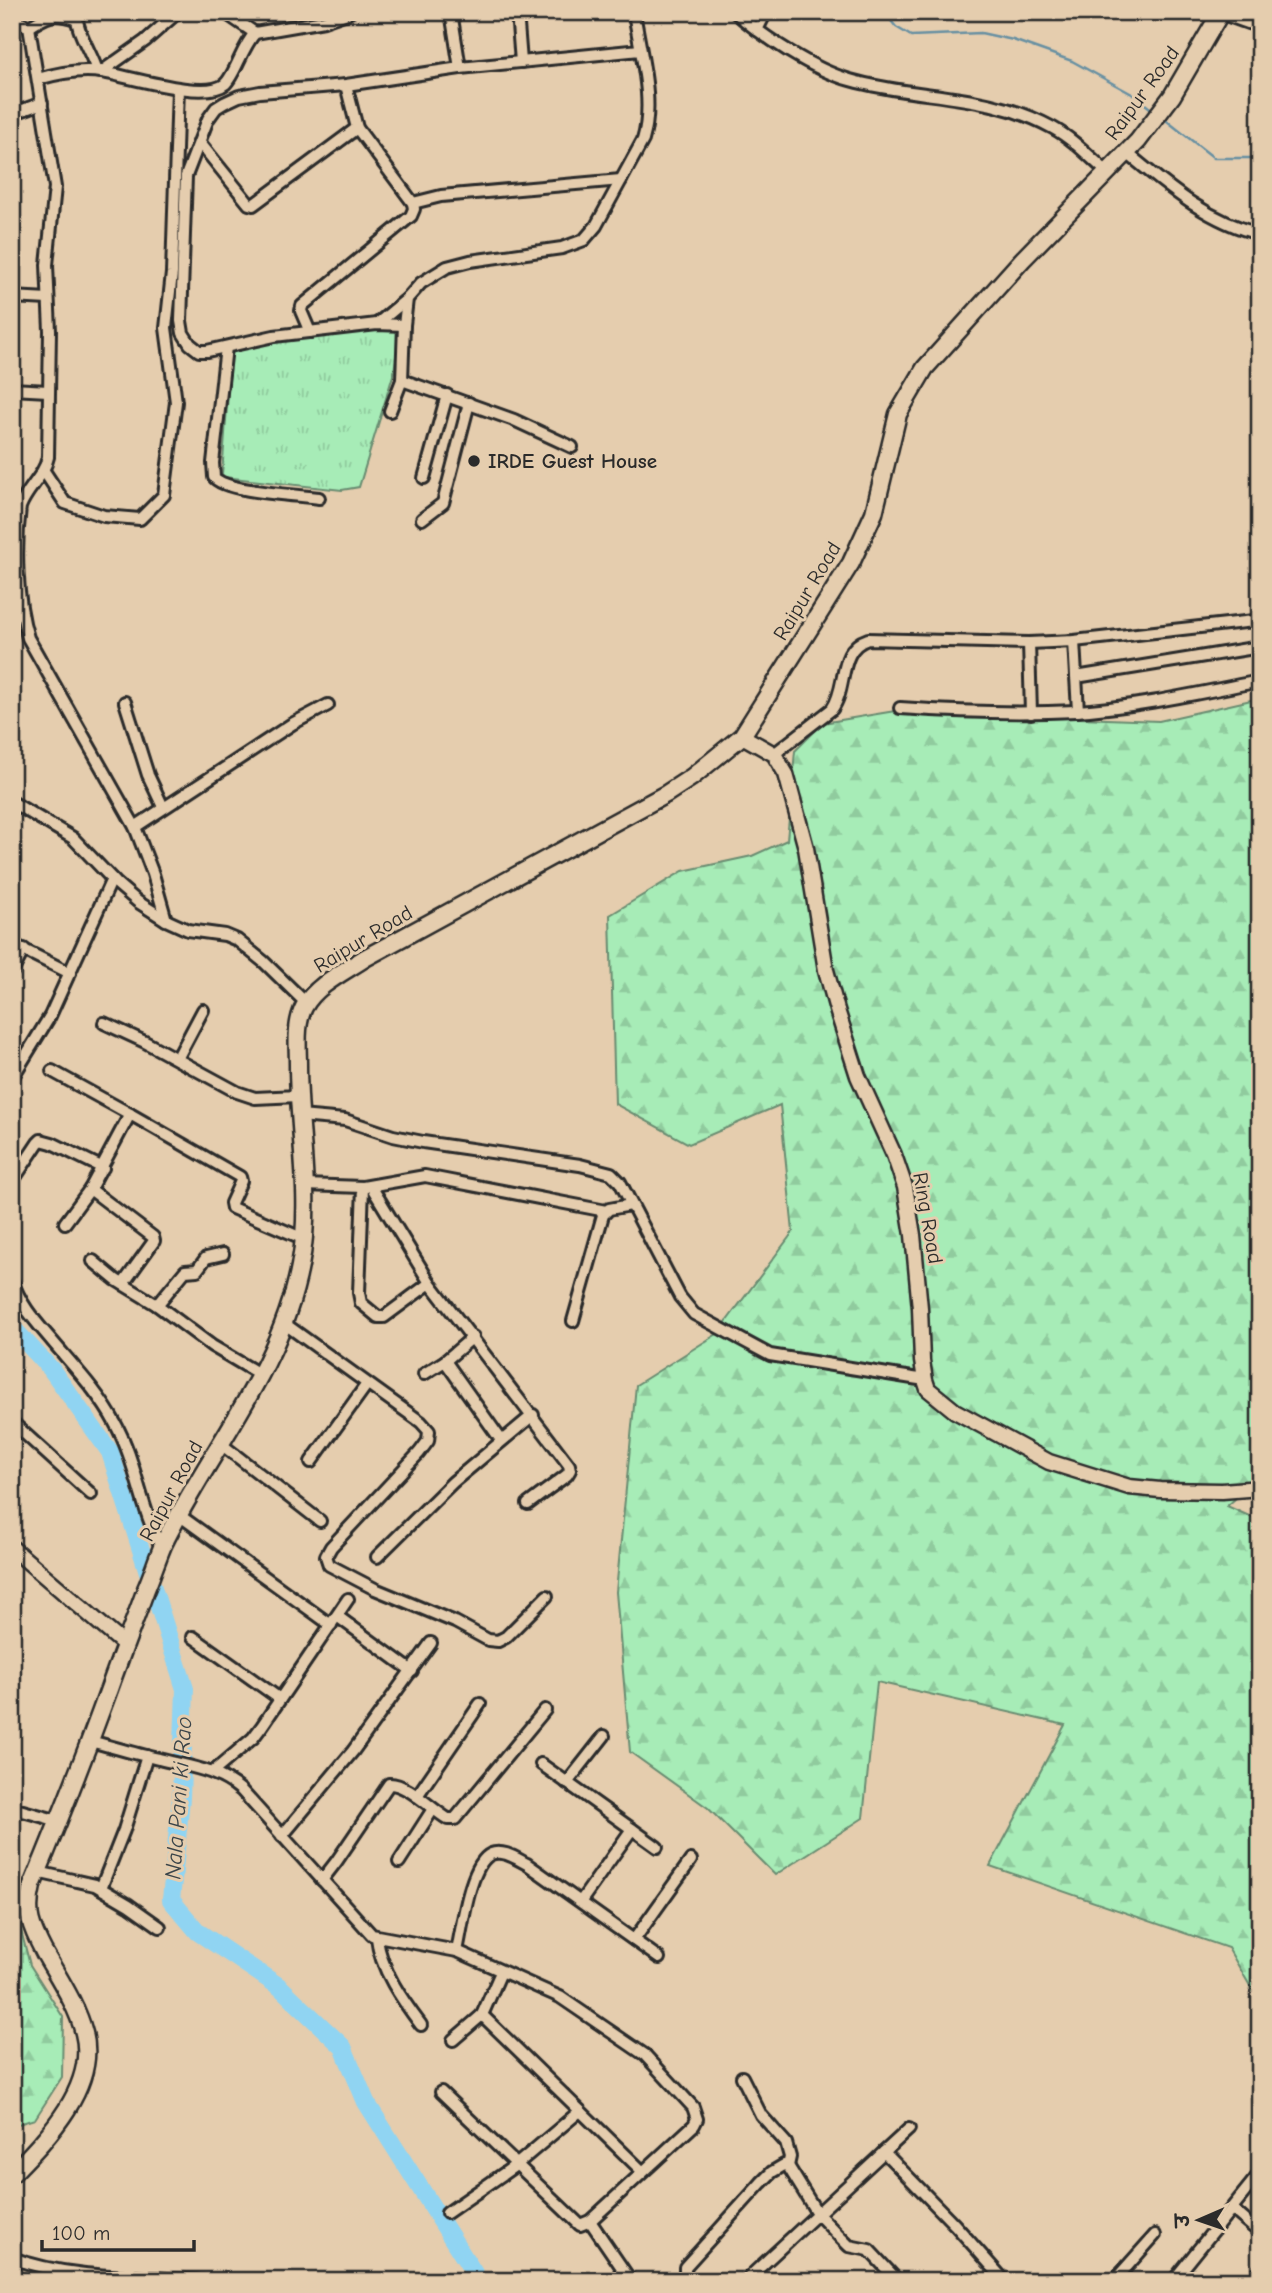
<svg xmlns="http://www.w3.org/2000/svg" width="1272" height="2293" viewBox="0 0 1272 2293" font-family="'Comic Neue','Playpen Sans Deva',sans-serif">
  <style>
    .forest { fill: url(#forest-firs); stroke: #698c71; stroke-width: 2 }
    .park { fill: url(#park-tufts); stroke: #698c71; stroke-width: 2 }
    .lines { fill: none; stroke-linecap: round; stroke-linejoin: round }
    .stream { stroke: #6890a2; stroke-width: 2.5 }
    .river { stroke: #90d4f2; stroke-width: 18 }
    .minor-casing { stroke: #2b2b2b; stroke-width: 16 }
    .tertiary-casing { stroke: #2b2b2b; stroke-width: 19 }
    .secondary-casing { stroke: #2b2b2b; stroke-width: 21 }
    .minor { stroke: #e5cdae; stroke-width: 10 }
    .tertiary { stroke: #e5cdae; stroke-width: 14 }
    .secondary { stroke: #e5cdae; stroke-width: 16 }
    .poi-dot { fill: #2b2b2b; stroke: #e5cdae; stroke-width: 2.5 }
    .labels { text-anchor: middle; stroke-width: 6; stroke-linejoin: round; paint-order: stroke }
    .street-label { font-size: 21px; fill: #2b2b2b; stroke: #e5cdae }
    .poi-label { font-size: 21px; font-weight: bold; fill: #2b2b2b; stroke: #e5cdae; text-anchor: start }
    .water-label { font-size: 23px; font-style: italic; fill: #3a4449; stroke: #e5cdae }
  </style>
  <defs>
    <pattern id="forest-firs" width="22" height="20" patternUnits="userSpaceOnUse" patternTransform="scale(1.75)"><rect width="22" height="20" fill="#a7ecb7"/><path d="M5 1l3.5 6h-7zM16 11l3.5 6h-7z" fill="#90cb9e"/></pattern>
    <pattern id="park-tufts" width="24" height="20" patternUnits="userSpaceOnUse" patternTransform="scale(1.75)"><rect width="24" height="20" fill="#a7ecb7"/><path d="M3 7l-1-3M5 7V3M7 7l1-3M15 17l-1-3M17 17v-4M19 17l1-3" fill="none" stroke="#90cb9e"/></pattern>
  </defs>
  <rect width="100%" height="100%" fill="#e5cdae"/>
  <filter id="ink" filterUnits="userSpaceOnUse"><feTurbulence type="fractalNoise" baseFrequency=".0143" numOctaves="2"/><feDisplacementMap in="SourceGraphic" scale="14" xChannelSelector="R" yChannelSelector="G"/><feConvolveMatrix kernelMatrix="1 2 1 2 8 2 1 2 1" color-interpolation-filters="sRGB"/></filter>
  <g filter="url(#ink)">
    <g class="forest">
      <polygon points="1260,698 1260,1477 1227,1506 1260,1521 1260,2003 1228,1948 990,1866 1065,1725 877,1682 863,1818 775,1875 708,1808 630,1752 616,1592 636,1385 717,1334 793,1232 780,1105 689,1144 615,1104 610,915 683,871 752,856 787,840 795,751 823,723 895,711 1159,721"/>
      <polygon points="12,1896 30,1965 63,2017 62,2077 35,2119 12,2126"/>
    </g>
    <polygon class="park" points="383,328 399,332 394,372 359,487 342,490 224,477 222,474 231,353 234,348 269,341"/>
    <g class="lines">
      <g class="stream">
        <polyline points="884,12 896,27 911,36 981,33 1013,40 1072,61 1132,94 1154,111"/>
        <polyline points="1162,117 1214,158 1260,158"/>
      </g>
      <polyline class="river" points="12,1327 51,1369 110,1452 185,1689 181,1798 171,1900 198,1932 280,1987 343,2047 366,2102 479,2281"/>
      <defs>
        <g id="minor">
          <path d="M 78,12 C 72,25 93,55 97,71"/>
          <polyline points="224,12 255,33"/>
          <polyline points="451,12 460,68"/>
          <polyline points="517,12 521,62"/>
          <path d="M 634,12 C 640,53 655,100 643,140 L 596,226 L 584,240 L 562,248 L 470,261 L 447,267 L 421,283 L 407,299 L 404,325 L 377,324 L 274,336 L 207,351 L 199,351 L 190,344 L 183,333 L 181,321 L 186,176 L 208,119 L 216,108 L 224,103 L 239,96 L 260,92 L 346,85 L 460,68 L 640,50"/>
          <path d="M 735,12 C 763,37 814,70 850,80 C 920,100 985,91 1053,128 C 1073,139 1089,156 1107,172"/>
          <polyline points="1217,12 1248,23 1260,25"/>
          <path d="M 12,24 L 21,23 L 29,27 L 55,187 L 47,265 L 50,331 L 48,457 C 44,477 27,488 20,507 C 15,547 16,599 28,638 L 135,827 L 153,874 L 166,920"/>
          <path d="M 29,27 C 48,15 53,12 75,19"/>
          <polyline points="757,30 766,12"/>
          <polyline points="101,72 145,41 178,12"/>
          <path d="M 38,79 C 58,73 81,69 102,72 C 128,76 205,101 225,84 C 235,75 242,47 255,33 L 324,21 L 350,12"/>
          <polyline points="12,114 42,103"/>
          <polyline points="200,143 249,204 253,205 357,128"/>
          <path d="M 1127,153 C 1167,186 1208,222 1260,234"/>
          <polyline points="413,203 441,196 621,180"/>
          <polyline points="12,297 48,299"/>
          <polyline points="377,324 407,299"/>
          <polyline points="310,332 301,311 302,306 411,216 414,209 413,203 357,128 346,85"/>
          <path d="M 226,347 L 213,463 L 214,477 C 224,492 299,495 319,498"/>
          <polyline points="402,380 514,420 572,447"/>
          <polyline points="12,389 48,391"/>
          <polyline points="390,411 402,380 404,325"/>
          <polyline points="44,471 65,503 104,516 140,519 164,495 176,402 166,328 172,273 178,88"/>
          <polyline points="424,478 447,395"/>
          <polyline points="422,519 443,503 469,403"/>
          <polyline points="1074,641 1078,711"/>
          <polyline points="1029,643 1031,713"/>
          <polyline points="1076,677 1260,647"/>
          <polyline points="125,702 148,775 163,807"/>
          <path d="M 900,708 C 959,712 1017,714 1076,711 C 1138,707 1199,693 1260,681"/>
          <path d="M 774,754 L 832,709 C 848,687 837,649 868,639 L 1029,643 L 1074,641 L 1254,621 L 1257,622 L 1260,630"/>
          <polyline points="12,802 73,838 116,883 138,902 166,920 188,930 225,935 237,940 264,962 306,1003"/>
          <polyline points="135,827 292,724 328,705"/>
          <polyline points="12,944 70,973"/>
          <polyline points="12,972 24,949"/>
          <polyline points="104,1023 145,1042 237,1092 255,1098 298,1096"/>
          <polyline points="177,1059 203,1010"/>
          <polyline points="52,1071 130,1114"/>
          <polyline points="12,1078 50,1016 112,879"/>
          <polyline points="300,1116 345,1120 393,1136 423,1142 580,1165 611,1173 620,1182 680,1297 694,1314 770,1355 925,1380"/>
          <polyline points="12,1182 38,1143 41,1140 52,1143 103,1168"/>
          <polyline points="304,1185 363,1187 425,1176 606,1211"/>
          <polyline points="371,1186 430,1283"/>
          <polyline points="363,1187 359,1293 361,1303 378,1317 384,1317 430,1283 569,1465 570,1470 567,1475 528,1504"/>
          <polyline points="90,1189 130,1114 240,1177 241,1181 231,1203 232,1208 304,1239"/>
          <polyline points="65,1223 90,1189 153,1237 154,1241 123,1284"/>
          <polyline points="223,1254 206,1258 197,1270 185,1271 157,1305 212,1346 261,1375"/>
          <polyline points="93,1261 116,1280 157,1305"/>
          <path d="M 12,1280 C 20,1305 36,1322 53,1342 C 75,1368 99,1393 115,1423 C 137,1462 140,1509 162,1548"/>
          <polyline points="573,1321 603,1215 609,1209 631,1205"/>
          <polyline points="285,1324 421,1422 429,1431 428,1441 419,1453 331,1547 326,1556 329,1565 375,1589 455,1622 488,1640 498,1641 506,1637 547,1596"/>
          <polyline points="445,1361 501,1440"/>
          <polyline points="424,1374 445,1361 473,1337"/>
          <polyline points="12,1422 91,1494"/>
          <polyline points="221,1444 320,1521"/>
          <polyline points="311,1462 367,1384"/>
          <polyline points="179,1515 331,1625"/>
          <polyline points="377,1557 453,1482 533,1415"/>
          <polyline points="337,1616 412,1671"/>
          <polyline points="193,1637 280,1699"/>
          <path d="M 90,1741 C 113,1747 136,1754 159,1759 C 190,1767 216,1769 241,1790 L 372,1935 L 457,1951 L 560,1997 L 645,2055 L 693,2107 L 697,2119 L 694,2125 L 590,2221 L 580,2225 L 441,2092"/>
          <polyline points="541,1764 632,1829 581,1901"/>
          <polyline points="213,1772 253,1738 262,1726 348,1599"/>
          <polyline points="567,1783 604,1736"/>
          <polyline points="417,1796 480,1704"/>
          <polyline points="12,1808 59,1821"/>
          <polyline points="632,1829 657,1847"/>
          <polyline points="282,1836 353,1751 431,1643"/>
          <polyline points="399,1862 433,1809"/>
          <polyline points="37,1872 95,1885 129,1905 160,1927"/>
          <path d="M 322,1880 L 336,1862 L 389,1784 C 407,1783 432,1810 448,1819 L 455,1819 L 545,1710"/>
          <polyline points="101,1888 124,1830 147,1756"/>
          <path d="M 377,1938 C 380,1969 403,2001 421,2025"/>
          <polyline points="634,1940 691,1860"/>
          <path d="M 457,1951 C 462,1930 469,1864 491,1854 C 503,1849 517,1859 527,1864 L 659,1958"/>
          <polyline points="482,2015 642,2171"/>
          <polyline points="453,2040 482,2015 501,1972"/>
          <polyline points="742,2077 761,2115 786,2143 790,2157 788,2166"/>
          <polyline points="884,2152 909,2129"/>
          <polyline points="1232,2209 1260,2233"/>
          <polyline points="447,2213 516,2165 580,2111"/>
          <polyline points="590,2221 631,2281"/>
          <path d="M 12,2258 C 72,2280 138,2276 201,2281"/>
          <polyline points="689,2281 685,2274 685,2267 761,2183 772,2172 784,2165 788,2166 817,2213 838,2235 849,2246 869,2250 898,2281"/>
          <polyline points="745,2281 884,2152 955,2225 1005,2281"/>
          <polyline points="1114,2281 1155,2235"/>
          <polyline points="1173,2281 1260,2173"/>
          <polyline points="1251,2281 1260,2269"/>
        </g>
        <g id="tertiary">
          <polyline points="742,736 774,754 786,774 806,848 826,970 837,1010 858,1076 894,1155 905,1187 913,1235 920,1308 922,1361 925,1380 928,1389 955,1411 1049,1462 1129,1487 1160,1490 1222,1491 1260,1488"/>
          <polyline points="12,1548 125,1645"/>
        </g>
        <path id="secondary" d="M 12,2174 C 46,2139 98,2087 84,2033 C 77,2005 58,1977 44,1952 C 31,1927 25,1914 32,1886 C 59,1821 85,1755 109,1689 C 121,1655 134,1622 146,1589 C 152,1575 157,1559 163,1545 C 209,1450 280,1371 300,1266 C 313,1200 298,1131 298,1065 C 298,1047 295,1024 304,1007 C 316,985 344,972 365,958 L 666,794 L 692,777 L 742,736 L 851,563 L 874,513 L 898,414 L 925,368 L 1022,260 L 1138,141 L 1172,96 L 1221,12"/>
      </defs>
      <use href="#minor" class="minor-casing"/>
      <use href="#tertiary" class="tertiary-casing"/>
      <use href="#secondary" class="secondary-casing"/>
      <use href="#minor" class="minor"/>
      <use href="#tertiary" class="tertiary"/>
      <use href="#secondary" class="secondary"/>
    </g>
  </g>
  <circle class="poi-dot" cx="474" cy="461" r="7"/>
  <g class="labels">
    <g class="street-label">
      <text transform="translate(1142 93) rotate(-54)" y="7">Raipur Road</text>
      <text transform="translate(807 591) rotate(-59)" y="7">Raipur Road</text>
      <text transform="translate(363 939) rotate(-31)" y="7">Raipur Road</text>
      <text transform="translate(928 1218) rotate(80)" y="7">Ring Road</text>
      <text transform="translate(171 1491) rotate(-62)" y="7">Raipur Road</text>
    </g>
    <g class="poi-label">
      <text x="488" y="468">IRDE Guest House</text>
    </g>
    <g class="water-label">
      <text transform="translate(178 1798) rotate(-86)" y="8">Nala Pani ki Rao</text>
    </g>
  </g>
  <rect width="1272" height="2293" fill="none" stroke="#e5cdae" stroke-width="42"/>
  <rect x="21" y="21" width="1230" height="2251" fill="none" stroke="#2b2b2b" stroke-width="2.5" filter="url(#ink)"/>
  <g transform="translate(1199 2220) rotate(268)" stroke="#e5cdae" stroke-width="5" paint-order="stroke">
  <path d="M0-5L12 26L0 18L-12 26Z" fill="#2b2b2b"/>
  <text y="-10" font-size="19" font-weight="bold" text-anchor="middle" fill="#2b2b2b">उ</text>
  </g>
  <path d="M42 2240v10h152v-10" fill="none" stroke="#2b2b2b" stroke-width="3.5"/>
  <text x="52" y="2240" font-size="21" fill="#2b2b2b" stroke="#e5cdae" stroke-width="5" paint-order="stroke">100 m</text>
</svg>
